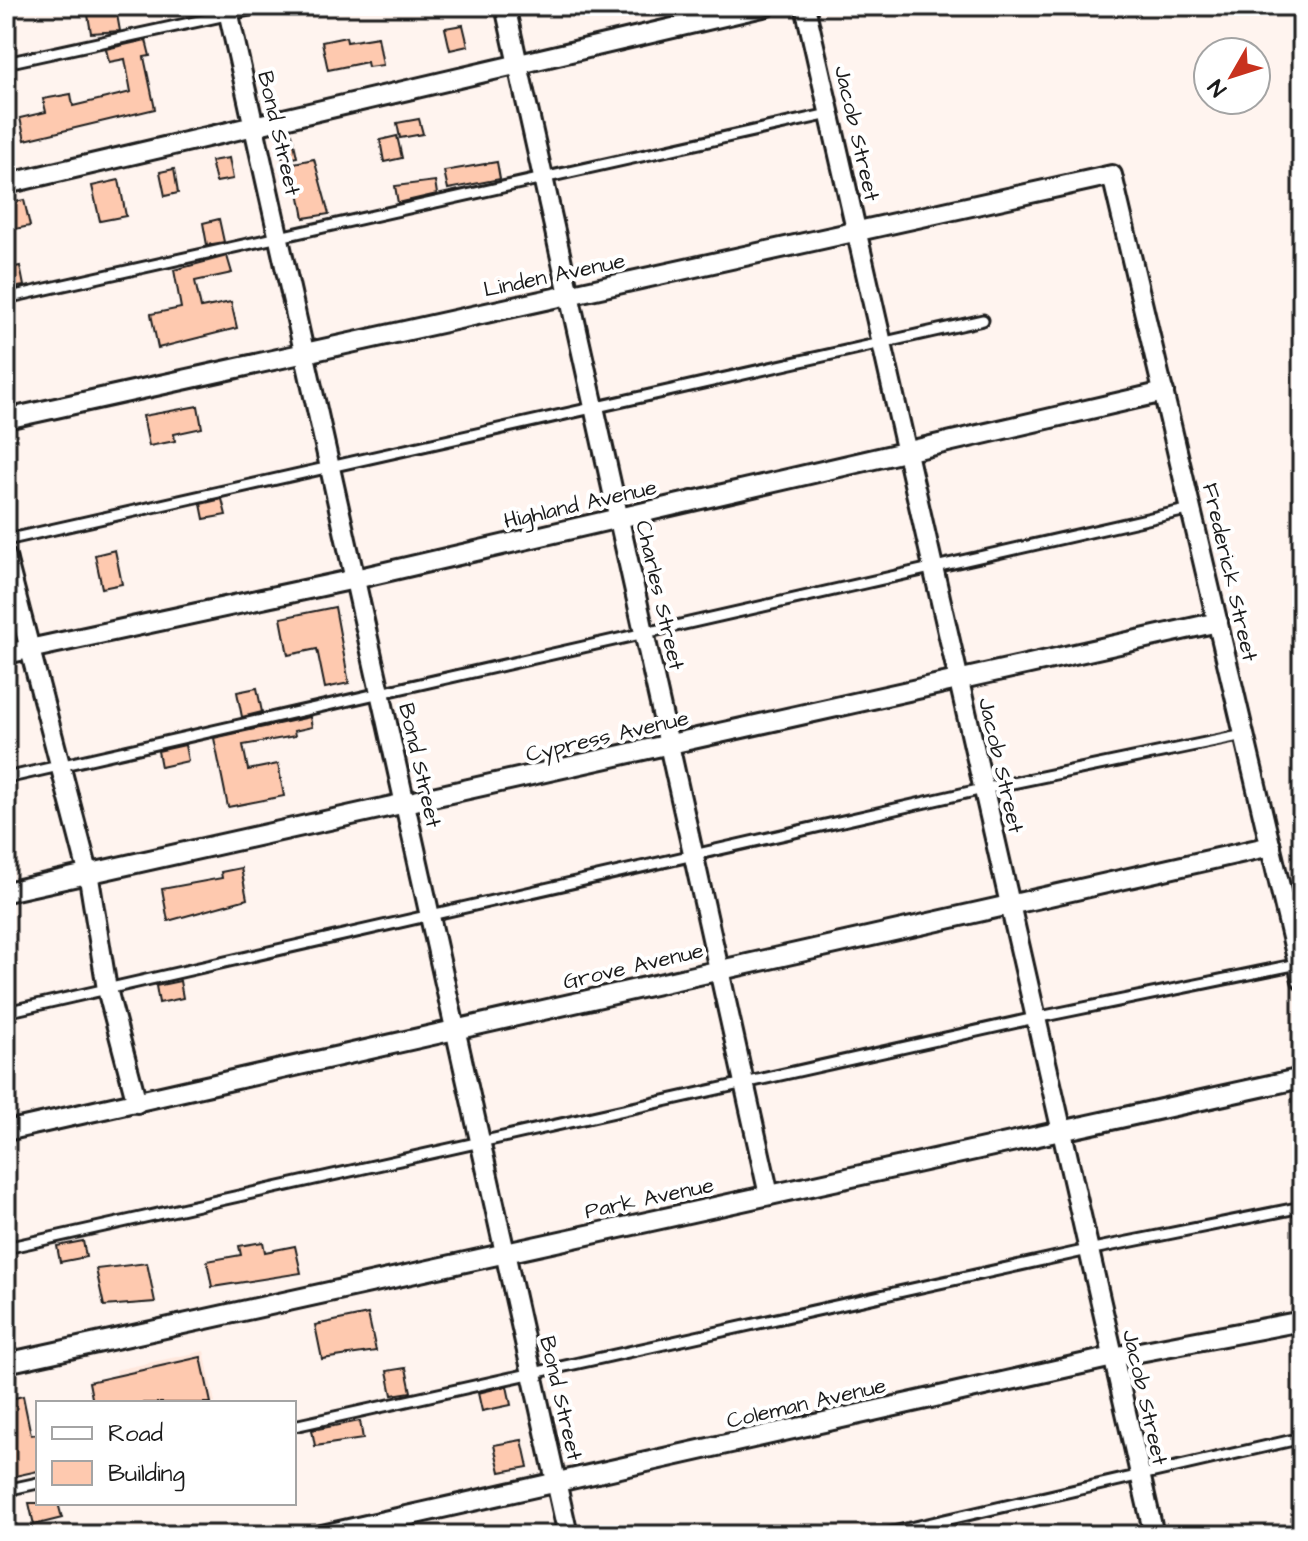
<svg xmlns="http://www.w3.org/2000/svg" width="1308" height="1541" viewBox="0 0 1308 1541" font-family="'Architects Daughter',sans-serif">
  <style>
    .built { fill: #ffe7dc }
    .building { fill: #fec9af; stroke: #1c1c1c; stroke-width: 2 }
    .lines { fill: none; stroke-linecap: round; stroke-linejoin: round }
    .lane-casing { stroke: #1c1c1c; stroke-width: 15 }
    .street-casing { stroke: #1c1c1c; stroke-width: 24 }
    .lane { stroke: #fff; stroke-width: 9 }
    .street { stroke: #fff; stroke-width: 18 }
    .labels { text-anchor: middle; stroke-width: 8; stroke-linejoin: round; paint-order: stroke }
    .street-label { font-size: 22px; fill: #1c1c1c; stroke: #fff }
  </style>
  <rect width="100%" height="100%" fill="#fff4ef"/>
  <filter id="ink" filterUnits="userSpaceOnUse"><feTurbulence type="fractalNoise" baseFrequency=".0125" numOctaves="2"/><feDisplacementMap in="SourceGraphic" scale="16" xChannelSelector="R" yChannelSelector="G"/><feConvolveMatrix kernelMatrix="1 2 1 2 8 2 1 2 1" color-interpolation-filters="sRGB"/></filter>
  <g filter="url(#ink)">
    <polygon class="built" points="204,1351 215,1403 124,1403 116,1370"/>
    <g class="building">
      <polygon points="116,9 120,31 91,33 88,15"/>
      <polygon points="463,25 468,46 450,50 445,28"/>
      <polygon points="346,37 347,42 378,37 383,65 368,67 367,62 328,70 322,42"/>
      <polygon points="146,40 150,56 144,57 155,109 25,140 20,118 46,112 43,99 71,94 73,106 131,92 125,59 109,62 106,49"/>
      <polygon points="419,119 423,134 400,138 397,123"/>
      <polygon points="292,134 297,157 283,160 278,137"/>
      <polygon points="397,136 402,158 384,162 380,140"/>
      <polygon points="229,158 233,179 216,182 211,161"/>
      <polygon points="314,159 329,214 304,218 296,176 292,177 289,164"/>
      <polygon points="497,162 500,179 448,189 444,171"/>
      <polygon points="174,169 178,193 165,196 160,172"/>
      <polygon points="119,180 126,216 100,221 92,186"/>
      <polygon points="435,181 437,194 398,203 395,186"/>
      <polygon points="24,200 30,226 10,230 6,204"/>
      <polygon points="219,219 224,242 207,245 203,223"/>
      <polygon points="227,256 232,273 195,281 201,308 231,302 237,328 158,348 151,314 181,308 174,270"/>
      <polygon points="20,266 24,286 6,289 6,269"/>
      <polygon points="198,406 202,428 174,434 175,441 149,446 143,416"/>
      <polygon points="222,499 226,515 204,519 201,504"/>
      <polygon points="115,550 122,584 102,588 95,555"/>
      <polygon points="335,607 349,683 325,688 317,649 288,655 281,618"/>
      <polygon points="257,688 262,712 242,717 237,692"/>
      <polygon points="310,717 312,727 294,731 295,736 243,745 248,770 278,764 284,796 228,807 214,738"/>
      <polygon points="185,745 188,761 161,767 158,751"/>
      <polygon points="241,868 247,899 168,921 162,889 222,878 221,872"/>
      <polygon points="180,981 183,998 159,1003 156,986"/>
      <polygon points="83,1241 86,1257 60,1262 57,1246"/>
      <polygon points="263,1242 265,1252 295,1246 301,1273 212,1287 207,1261 241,1255 239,1246"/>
      <polygon points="147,1263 155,1302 104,1306 96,1269"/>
      <polygon points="368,1314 376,1351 322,1359 315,1325"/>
      <polygon points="201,1357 211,1403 93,1403 89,1382"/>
      <polygon points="406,1368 411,1392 392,1395 387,1371"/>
      <polygon points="507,1386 511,1405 482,1411 478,1393"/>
      <polygon points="23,1396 31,1435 38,1434 38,1471 6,1478 6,1400"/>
      <polygon points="360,1421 363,1439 315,1446 312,1430"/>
      <polygon points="522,1440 528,1467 500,1472 494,1445"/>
      <polygon points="29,1503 58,1503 62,1518 34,1525"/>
    </g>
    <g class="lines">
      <defs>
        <g id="lane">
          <polyline points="6,63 268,6"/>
          <polyline points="6,298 829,114"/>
          <polyline points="6,540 983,320"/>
          <polyline points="6,778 1191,509"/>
          <polyline points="6,1012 983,789 1244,735"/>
          <polyline points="6,1248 1035,1018 1298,964"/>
          <polyline points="294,1426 1088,1250 1302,1207"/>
          <polyline points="6,1490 38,1483"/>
          <polyline points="880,1535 1302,1438"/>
        </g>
        <g id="street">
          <polyline points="227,6 568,1535"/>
          <polyline points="505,6 769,1195"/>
          <polyline points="805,6 1154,1535"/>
          <polyline points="6,184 767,6"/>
          <polyline points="6,419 1112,175 1302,980"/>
          <polyline points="6,557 88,872 107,989 137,1103"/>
          <polyline points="6,654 355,579 1164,392"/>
          <polyline points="6,892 1218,622"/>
          <polyline points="6,1131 1271,846"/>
          <polyline points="6,1363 1302,1078"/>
          <polyline points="322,1535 1113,1357 1302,1321"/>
        </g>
      </defs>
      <use href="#lane" class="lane-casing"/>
      <use href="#street" class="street-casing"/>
      <use href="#lane" class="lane"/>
      <use href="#street" class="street"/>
    </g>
  </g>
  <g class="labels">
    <g class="street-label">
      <text transform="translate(280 133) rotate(77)" y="8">Bond Street</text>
      <text transform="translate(858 133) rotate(77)" y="8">Jacob Street</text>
      <text transform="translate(554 274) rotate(-12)" y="8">Linden Avenue</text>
      <text transform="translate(580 503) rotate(-13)" y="8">Highland Avenue</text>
      <text transform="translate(1231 572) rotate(77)" y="8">Frederick Street</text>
      <text transform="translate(661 595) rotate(77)" y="8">Charles Street</text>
      <text transform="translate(607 735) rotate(-13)" y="8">Cypress Avenue</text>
      <text transform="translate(421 765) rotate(77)" y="8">Bond Street</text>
      <text transform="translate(1002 765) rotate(77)" y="8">Jacob Street</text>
      <text transform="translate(633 965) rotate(-13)" y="8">Grove Avenue</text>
      <text transform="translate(649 1197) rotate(-12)" y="8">Park Avenue</text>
      <text transform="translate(1146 1397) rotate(77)" y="8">Jacob Street</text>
      <text transform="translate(562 1398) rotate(77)" y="8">Bond Street</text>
      <text transform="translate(806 1402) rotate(-13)" y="8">Coleman Avenue</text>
    </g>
  </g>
  <rect width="1308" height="1541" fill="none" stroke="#fff" stroke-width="32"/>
  <rect x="16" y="16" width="1276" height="1509" fill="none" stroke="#1c1c1c" stroke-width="3" filter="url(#ink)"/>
  <rect x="36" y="1401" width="260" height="104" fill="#ffffff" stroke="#a4a4a4" stroke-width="2"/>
  <rect x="52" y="1427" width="40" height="12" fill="#ffffff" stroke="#a4a4a4" stroke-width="2"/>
  <text x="108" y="1441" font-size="24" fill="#1c1c1c">Road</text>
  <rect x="52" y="1461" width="40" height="24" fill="#fec9af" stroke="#a4a4a4" stroke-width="2"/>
  <text x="108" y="1481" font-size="24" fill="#1c1c1c">Building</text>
  <g transform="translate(1232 76) rotate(231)"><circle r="38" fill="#ffffff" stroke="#a4a4a4" stroke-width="2"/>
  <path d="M0-6L14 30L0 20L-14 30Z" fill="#c8321e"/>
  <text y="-12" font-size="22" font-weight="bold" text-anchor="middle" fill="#1c1c1c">N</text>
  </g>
</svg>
